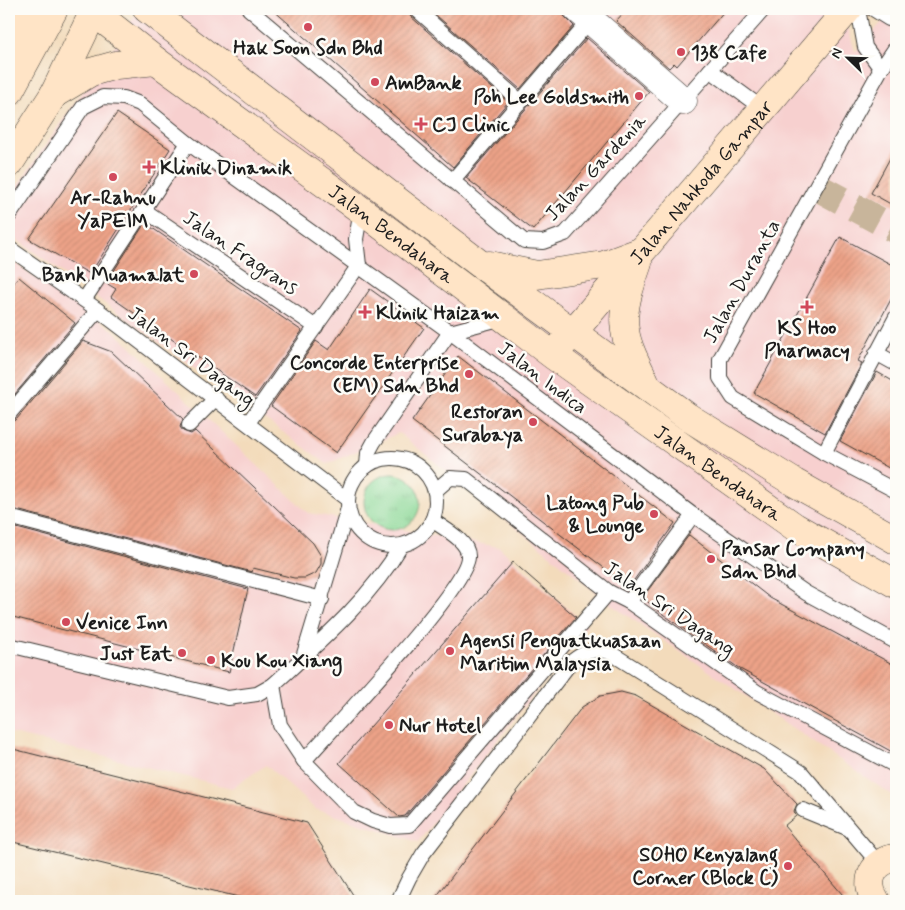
<svg xmlns="http://www.w3.org/2000/svg" width="905" height="910" viewBox="0 0 905 910" font-family="Mynerve,sans-serif">
  <style>
    .built { fill: #f7d0cf }
    .grass { fill: url(#grass-tufts); stroke: #537a58 }
    .building { fill: url(#building-hatch) }
    .lines { fill: none; stroke-linecap: round; stroke-linejoin: round }
    .street-tunnel { stroke: #c8b59b; stroke-width: 28; stroke-dasharray: 28 14; stroke-linecap: butt }
    .lane-casing { stroke: #3c3934; stroke-width: 16 }
    .street-casing { stroke: #3c3934; stroke-width: 29 }
    .secondary-casing { stroke: #3c3934; stroke-width: 29 }
    .lane { stroke: #fff; stroke-width: 14 }
    .street { stroke: #fff; stroke-width: 28 }
    .secondary { stroke: #ffe4c6; stroke-width: 28 }
    .poi-dot { fill: #d1495b; stroke: #fdfcf7; stroke-width: 2 }
    .labels { text-anchor: middle; stroke-width: 5; stroke-linejoin: round; paint-order: stroke }
    .poi-label { font-size: 20px; font-weight: bold; fill: #1c1c1c; stroke: #fdfcf7; text-anchor: start }
    .street-label { font-size: 20px; fill: #1c1c1c; stroke: #fdfcf7 }
  </style>
  <defs>
    <pattern id="grass-tufts" width="24" height="20" patternUnits="userSpaceOnUse" patternTransform="scale(1.25)"><rect width="24" height="20" fill="#8ad795"/><path d="M3 7l-1-3M5 7V3M7 7l1-3M15 17l-1-3M17 17v-4M19 17l1-3" fill="none" stroke="#76b880"/></pattern>
    <pattern id="building-hatch" width="6" height="6" patternUnits="userSpaceOnUse" patternTransform="scale(1.25)"><rect width="6" height="6" fill="#eda388"/><path d="M-1 1l2-2M0 6l6-6M5 7l2-2" fill="none" stroke="#cb8c75"/></pattern>
  </defs>
  <rect width="100%" height="100%" fill="#fdfcf7"/>
  <filter id="ink" filterUnits="userSpaceOnUse"><feTurbulence type="fractalNoise" baseFrequency=".02" numOctaves="2"/><feDisplacementMap in="SourceGraphic" scale="10" xChannelSelector="R" yChannelSelector="G"/><feConvolveMatrix kernelMatrix="1 2 1 2 8 2 1 2 1" color-interpolation-filters="sRGB"/></filter>
  <filter id="wash" filterUnits="userSpaceOnUse"><feTurbulence type="fractalNoise" baseFrequency=".0096" numOctaves="4" result="noise"/><feDisplacementMap in="SourceGraphic" scale="20" xChannelSelector="R" yChannelSelector="G"/><feGaussianBlur stdDeviation="1.12" result="paint"/><feColorMatrix in="noise" values="0 0 0 0 0 0 0 0 0 0 0 0 0 0 0 0 0 1.4 0 .05"/><feComposite in="paint" operator="in"/></filter>
  <g filter="url(#wash)">
    <rect width="100%" height="100%" fill="#f3dbbb"/>
    <g class="built">
      <polygon points="140,9 843,9 855,52 894,9 896,9 896,798 613,606 399,433 327,464 9,234 9,198"/>
      <polygon points="9,259 113,330 308,513 499,547 587,626 418,842 315,809 266,765 232,788 9,733"/>
    </g>
    <circle class="grass" cx="392" cy="502" r="28"/>
    <g id="blocks">
      <g class="building">
        <polygon points="272,9 407,9 410,16 508,102 453,167"/>
        <polygon points="429,9 557,9 574,26 520,89"/>
        <polygon points="627,9 726,9 677,66 674,63 669,68 616,21"/>
        <polygon points="587,38 649,92 533,230 466,178"/>
        <polygon points="117,113 170,149 90,274 29,239"/>
        <polygon points="896,147 896,207 871,193"/>
        <polygon points="145,223 302,331 255,397 111,297 116,289 106,283"/>
        <polygon points="840,237 896,267 896,290 858,361 862,363 825,433 754,393"/>
        <polygon points="19,277 75,323 9,401 9,289"/>
        <polygon points="370,289 424,328 336,453 271,406 316,341 329,350"/>
        <polygon points="83,341 112,352 183,419 180,427 183,431 191,434 195,431 313,543 321,556 321,564 316,573 305,578 294,578 253,568 252,572 9,508 9,423 16,420"/>
        <polygon points="458,356 675,523 629,587 412,421"/>
        <polygon points="877,372 896,383 896,472 840,441"/>
        <polygon points="9,526 248,589 229,672 9,616"/>
        <polygon points="689,535 770,598 896,666 896,754 740,669 653,607 643,597"/>
        <polygon points="513,562 576,617 405,816 399,817 339,763"/>
        <polygon points="621,692 636,696 764,769 797,804 794,811 796,816 784,826 848,901 433,901 582,707 600,696"/>
        <polygon points="9,748 307,823 357,901 255,901 9,841"/>
      </g>
    </g>
  </g>
  <g filter="url(#ink)">
    <use href="#blocks" fill-opacity="0" stroke="#3c3934" stroke-width="1"/>
    <g class="lines">
      <polyline class="street-tunnel" points="817,187 896,230"/>
      <defs>
        <g id="lane">
          <polyline points="249,9 524,241 543,242 565,234 764,9"/>
          <polyline points="416,9 521,102"/>
          <polyline points="858,9 865,47 881,69"/>
          <polyline points="873,9 889,19 896,19"/>
          <polyline points="896,47 881,69 720,359 720,378 733,398 824,453 896,491"/>
          <polyline points="710,70 763,109"/>
          <polyline points="452,181 600,9"/>
          <polyline points="144,210 316,327"/>
          <polyline points="9,216 83,107 103,97 124,98 140,104 188,143 450,332 693,515 806,593 896,642"/>
          <polyline points="9,248 98,310 348,500"/>
          <polyline points="84,300 188,143"/>
          <polyline points="876,353 896,364"/>
          <polyline points="9,414 98,310"/>
          <polyline points="248,423 359,265 356,239 361,210"/>
          <polyline points="189,425 216,398"/>
          <polyline points="824,453 896,317"/>
          <circle cx="392" cy="502" r="44"/>
          <polyline points="367,466 368,453 374,442 450,332 503,318"/>
          <polyline points="435,491 450,478 466,479 609,592 629,602 757,692 896,766"/>
          <polyline points="9,517 322,599"/>
          <polyline points="629,602 693,515"/>
          <path d="M 9,645 L 228,698 L 257,694 L 273,685 C 320,642 369,600 401,546"/>
          <polyline points="304,654 348,508"/>
          <polyline points="273,685 280,725 304,761 354,812 373,821 390,826 409,825 609,592"/>
          <path d="M 304,761 C 331,730 467,588 468,557 C 469,541 444,529 432,520"/>
          <polyline points="803,810 847,828"/>
          <path d="M 398,901 L 409,878 L 423,854 L 571,662 C 584,652 592,648 609,652 L 801,772 L 879,864"/>
        </g>
        <polyline id="street" points="578,9 683,101"/>
        <g id="secondary">
          <path id="s1" d="M 90,9 L 156,61 L 361,210 L 554,356 L 795,527 L 896,584"/>
          <polyline points="147,9 480,264 688,417 795,483 896,540"/>
          <polyline points="23,59 28,33 24,9"/>
          <polyline points="9,92 54,9"/>
          <polyline points="54,94 91,72 116,65 156,61"/>
          <polyline points="9,164 54,94 95,9"/>
          <path d="M 638,263 C 619,317 618,330 645,381"/>
          <polyline points="489,265 537,275 604,265 639,252"/>
          <path id="s2" d="M 562,345 L 848,9"/>
          <path d="M 876,901 C 863,882 873,860 896,858"/>
        </g>
      </defs>
      <use href="#lane" class="lane-casing"/>
      <use href="#street" class="street-casing"/>
      <use href="#secondary" class="secondary-casing"/>
      <use href="#lane" class="lane"/>
      <use href="#street" class="street"/>
      <use href="#secondary" class="secondary"/>
    </g>
  </g>
  <g class="poi-dot">
    <circle cx="308" cy="27" r="5"/>
    <circle cx="681" cy="52" r="5"/>
    <circle cx="375" cy="82" r="5"/>
    <circle cx="639" cy="96" r="5"/>
    <path d="M418.5 116.5h5v5h5v5h-5v5h-5v-5h-5v-5h5z"/>
    <path d="M146.5 159.5h5v5h5v5h-5v5h-5v-5h-5v-5h5z"/>
    <circle cx="113" cy="177" r="5"/>
    <circle cx="194" cy="274" r="5"/>
    <path d="M804.5 299.5h5v5h5v5h-5v5h-5v-5h-5v-5h5z"/>
    <path d="M362.5 304.5h5v5h5v5h-5v5h-5v-5h-5v-5h5z"/>
    <circle cx="469" cy="374" r="5"/>
    <circle cx="533" cy="422" r="5"/>
    <circle cx="654" cy="514" r="5"/>
    <circle cx="711" cy="559" r="5"/>
    <circle cx="66" cy="622" r="5"/>
    <circle cx="450" cy="651" r="5"/>
    <circle cx="182" cy="653" r="5"/>
    <circle cx="211" cy="660" r="5"/>
    <circle cx="389" cy="725" r="5"/>
    <circle cx="788" cy="866" r="5"/>
  </g>
  <g class="labels">
    <g class="poi-label">
      <text x="308" y="54" text-anchor="middle">Hak Soon Sdn Bhd</text>
      <text x="691" y="59">138 Cafe</text>
      <text x="385" y="89">AmBank</text>
      <text x="629" y="103" text-anchor="end">Poh Lee Goldsmith</text>
      <text x="432" y="131">CJ Clinic</text>
      <text x="160" y="174">Klinik Dinamik</text>
      <text x="113" y="204" text-anchor="middle">Ar-Rahnu<tspan x="113" dy="23">YaPEIM</tspan></text>
      <text x="184" y="281" text-anchor="end">Bank Muamalat</text>
      <text x="376" y="319">Klinik Haizam</text>
      <text x="807" y="334" text-anchor="middle">KS Hoo<tspan x="807" dy="23">Pharmacy</tspan></text>
      <text x="459" y="369" text-anchor="end">Concorde Enterprise<tspan x="459" dy="23">(EM) Sdn Bhd</tspan></text>
      <text x="523" y="418" text-anchor="end">Restoran<tspan x="523" dy="23">Surabaya</tspan></text>
      <text x="644" y="509" text-anchor="end">Latong Pub<tspan x="644" dy="23">&amp; Lounge</tspan></text>
      <text x="721" y="555">Pansar Company<tspan x="721" dy="23">Sdn Bhd</tspan></text>
      <text x="76" y="629">Venice Inn</text>
      <text x="460" y="647">Agensi Penguatkuasaan<tspan x="460" dy="23">Maritim Malaysia</tspan></text>
      <text x="172" y="660" text-anchor="end">Just Eat</text>
      <text x="221" y="667">Kou Kou Xiang</text>
      <text x="399" y="732">Nur Hotel</text>
      <text x="778" y="861" text-anchor="end">SOHO Kenyalang<tspan x="778" dy="23">Corner (Block C)</tspan></text>
    </g>
    <g class="street-label">
      <text transform="translate(595 167) rotate(-47)" y="7">Jalan Gardenia</text>
      <text dy="7" stroke="none"><textPath href="#s2" startOffset="214">Jalan Nahkoda Gampar</textPath></text>
      <text dy="7" stroke="none"><textPath href="#s1" startOffset="376">Jalan Bendahara</textPath></text>
      <text transform="translate(241 252) rotate(34)" y="7">Jalan Fragrans</text>
      <text transform="translate(741 281) rotate(-61)" y="7">Jalan Duranta</text>
      <text transform="translate(192 356) rotate(37)" y="7">Jalan Sri Dagang</text>
      <text transform="translate(543 377) rotate(37)" y="7">Jalan Indica</text>
      <text dy="7" stroke="none"><textPath href="#s1" startOffset="781">Jalan Bendahara</textPath></text>
      <text transform="translate(670 608) rotate(34)" y="7">Jalan Sri Dagang</text>
    </g>
  </g>
  <rect width="905" height="910" fill="none" stroke="#fdfcf7" stroke-width="30"/>
  <g transform="translate(848 58) rotate(293)" stroke="#fdfcf7" stroke-width="4" paint-order="stroke">
  <path d="M0-4L9 19L0 12L-9 19Z" fill="#1c1c1c"/>
  <text y="-8" font-size="14" font-weight="bold" text-anchor="middle" fill="#1c1c1c">N</text>
  </g>
</svg>
